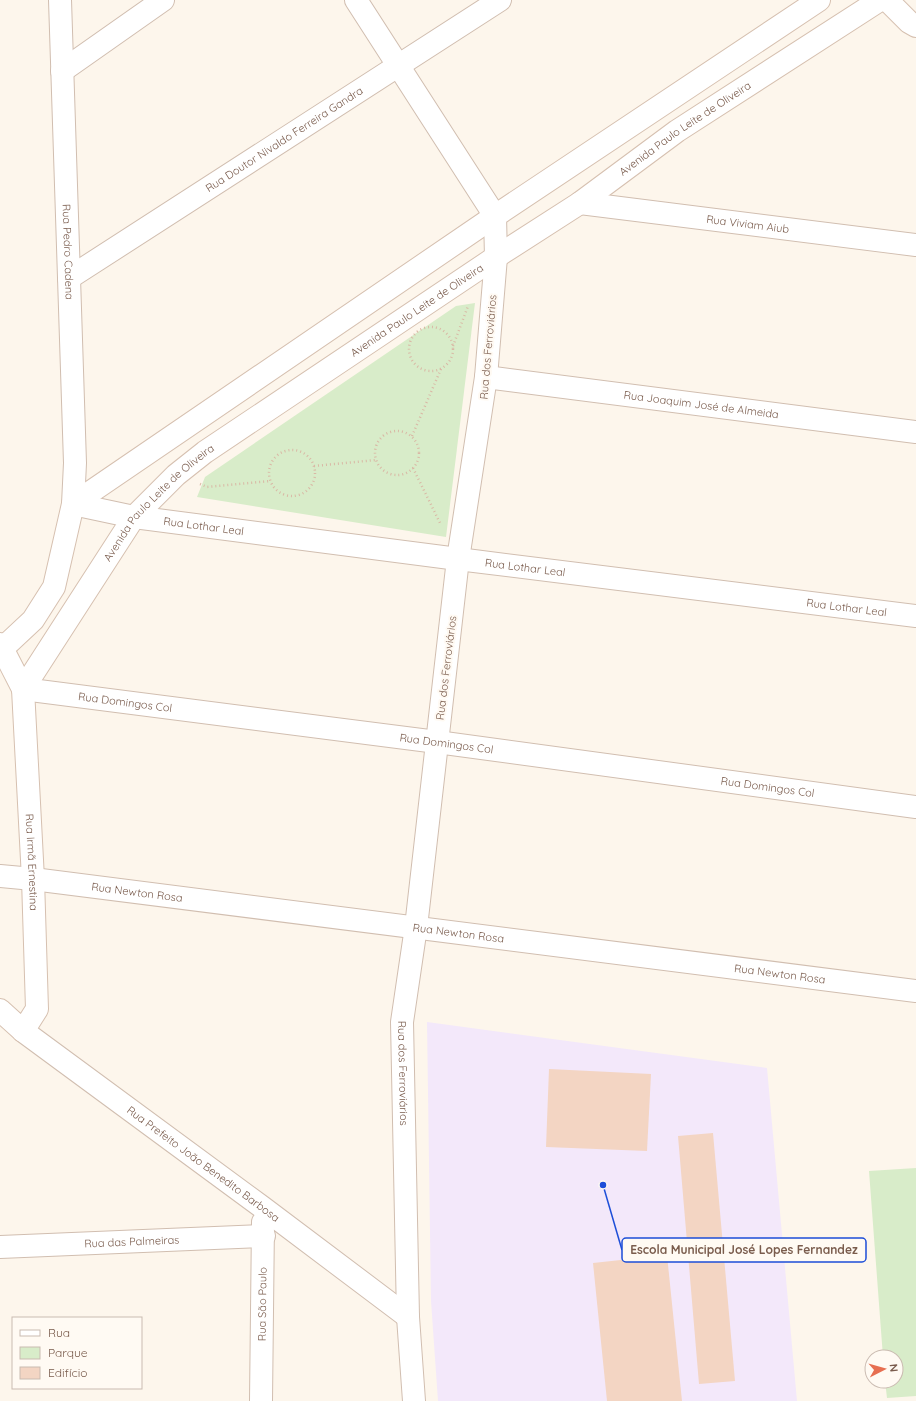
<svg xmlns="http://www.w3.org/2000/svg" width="916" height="1401" viewBox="0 0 916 1401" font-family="Quicksand,sans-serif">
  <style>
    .education { fill: #f3e8fa }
    .green { fill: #d8ecc9 }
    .building { fill: #f3d5c3 }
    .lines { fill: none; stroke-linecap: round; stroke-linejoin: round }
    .street-casing { stroke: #d1beb0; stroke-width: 24 }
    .secondary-casing { stroke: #d6c0b0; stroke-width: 24 }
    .path { stroke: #d9b8a5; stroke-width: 2.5; stroke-dasharray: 1 3; stroke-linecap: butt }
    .street { stroke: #fff; stroke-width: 22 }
    .secondary { stroke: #fff; stroke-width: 22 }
    .labels { text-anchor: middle; stroke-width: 4; stroke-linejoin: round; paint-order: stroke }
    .street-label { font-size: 11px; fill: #7a5c4d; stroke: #fffaf3 }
    .leader { fill: none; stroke: #1d4ed8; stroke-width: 1.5 }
    .callout-dot { fill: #1d4ed8; stroke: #fffaf3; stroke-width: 1.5 }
    .callout { fill: #fffaf3; stroke: #1d4ed8; stroke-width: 1.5 }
    .callout-label { font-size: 12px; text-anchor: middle; font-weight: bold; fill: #7a5c4d }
  </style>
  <rect width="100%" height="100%" fill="#fdf6ec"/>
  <polygon class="education" points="427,1022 767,1068 797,1401 438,1401 431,1301"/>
  <g class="green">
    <polygon points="475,303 446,537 197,497 205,477 456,306"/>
    <polygon points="916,1168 916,1396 887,1398 885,1381 896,1381 896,1357 883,1357 869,1171"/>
  </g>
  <g class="building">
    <polygon points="549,1069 651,1074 647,1151 546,1147"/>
    <polygon points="713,1133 735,1381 699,1384 678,1136"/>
    <polygon points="667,1255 682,1401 607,1401 593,1263"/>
  </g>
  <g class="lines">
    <defs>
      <g id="street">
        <path id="s1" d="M 60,0 L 75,463 L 73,504 L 134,517 L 458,559 L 916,616"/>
        <path id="s2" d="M 356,0 L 495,216 L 496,257 L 486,377 L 458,559 L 416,927 L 402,1022 L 408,1317 L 414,1401"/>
        <polyline points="62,71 163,0"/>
        <path id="s3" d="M 580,203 L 916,245"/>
        <path id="s4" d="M 69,278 L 500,0"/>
        <path id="s5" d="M 486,377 L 916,432"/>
        <path id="s6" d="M 23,689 L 437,742 L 916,807"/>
        <path id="s7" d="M 0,876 L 33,879 L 916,991"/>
        <path id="s8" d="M 23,1031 L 262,1207 L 408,1317"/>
        <path id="s9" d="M 0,1247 L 264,1236"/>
        <path id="s10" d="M 261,1401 L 263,1222"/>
      </g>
      <g id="secondary">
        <polyline points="887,0 909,22 916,26"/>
        <path id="s11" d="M 0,644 L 23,689 L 33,879 L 37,1009 L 23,1031 L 0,1010"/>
        <polyline points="0,655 2,649 33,620 54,587 73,504 495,216 819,0"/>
        <path id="s12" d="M 23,689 L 134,517 L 176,475 L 205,452 L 496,257 L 580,203 L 677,131 L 880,0"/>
      </g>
    </defs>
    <use href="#street" class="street-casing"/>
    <use href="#secondary" class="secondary-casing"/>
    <g class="path">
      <circle cx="431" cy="349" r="22"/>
      <polyline points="453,346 468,306"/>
      <circle cx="397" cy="453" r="22"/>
      <polyline points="412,436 441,369"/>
      <circle cx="292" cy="473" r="23"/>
      <polyline points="314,466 376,460"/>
      <polyline points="413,468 440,523"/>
      <polyline points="200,484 207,487 270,481"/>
    </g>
    <use href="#street" class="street"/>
    <use href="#secondary" class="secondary"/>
  </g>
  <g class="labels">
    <g class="street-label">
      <text dy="4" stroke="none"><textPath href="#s12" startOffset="880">Avenida Paulo Leite de Oliveira</textPath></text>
      <text dy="4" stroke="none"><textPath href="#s4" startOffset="256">Rua Doutor Nivaldo Ferreira Gandra</textPath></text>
      <text dy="4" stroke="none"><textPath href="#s3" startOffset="169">Rua Viviam Aiub</textPath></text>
      <text dy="4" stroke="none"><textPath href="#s1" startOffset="252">Rua Pedro Cadena</textPath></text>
      <text dy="4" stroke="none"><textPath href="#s12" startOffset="556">Avenida Paulo Leite de Oliveira</textPath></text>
      <text transform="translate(488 347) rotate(-85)" y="4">Rua dos Ferroviários</text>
      <text dy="4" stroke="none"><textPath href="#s5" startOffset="217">Rua Joaquim José de Almeida</textPath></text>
      <text dy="4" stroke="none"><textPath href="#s12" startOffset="232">Avenida Paulo Leite de Oliveira</textPath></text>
      <text dy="4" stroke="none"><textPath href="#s1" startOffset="637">Rua Lothar Leal</textPath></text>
      <text dy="4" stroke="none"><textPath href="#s1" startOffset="961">Rua Lothar Leal</textPath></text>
      <text dy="4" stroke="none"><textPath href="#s1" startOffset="1285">Rua Lothar Leal</textPath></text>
      <text transform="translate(446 668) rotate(-83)" y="4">Rua dos Ferroviários</text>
      <text dy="4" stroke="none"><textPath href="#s6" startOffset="103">Rua Domingos Col</textPath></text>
      <text dy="4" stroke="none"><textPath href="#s6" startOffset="427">Rua Domingos Col</textPath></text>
      <text dy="4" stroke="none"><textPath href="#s6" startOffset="751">Rua Domingos Col</textPath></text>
      <text dy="4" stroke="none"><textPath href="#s11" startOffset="224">Rua Irmã Ernestina</textPath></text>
      <text dy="4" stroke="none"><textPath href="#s7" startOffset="138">Rua Newton Rosa</textPath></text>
      <text dy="4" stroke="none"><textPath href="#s7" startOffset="462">Rua Newton Rosa</textPath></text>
      <text dy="4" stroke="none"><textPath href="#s7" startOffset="786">Rua Newton Rosa</textPath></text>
      <text dy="4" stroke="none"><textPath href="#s2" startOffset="1120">Rua dos Ferroviários</textPath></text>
      <text dy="4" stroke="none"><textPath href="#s8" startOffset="224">Rua Prefeito João Benedito Barbosa</textPath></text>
      <text dy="4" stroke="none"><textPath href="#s9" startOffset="132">Rua das Palmeiras</textPath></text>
      <text dy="4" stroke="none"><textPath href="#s10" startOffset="97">Rua São Paulo</textPath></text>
    </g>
  </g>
  <path class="leader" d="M603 1185L622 1250"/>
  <circle class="callout-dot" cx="603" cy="1185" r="4"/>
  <rect class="callout" x="622" y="1238" width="244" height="24" rx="4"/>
  <g class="callout-label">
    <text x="744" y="1254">Escola Municipal José Lopes Fernandez</text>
  </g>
  <rect x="12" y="1317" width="130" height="72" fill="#fffaf3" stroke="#cabbb1"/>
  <rect x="20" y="1330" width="20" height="6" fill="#ffffff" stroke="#cabbb1"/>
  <text x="48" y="1337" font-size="12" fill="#7a5c4d">Rua</text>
  <rect x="20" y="1347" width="20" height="12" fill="#d8ecc9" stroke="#cabbb1"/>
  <text x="48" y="1357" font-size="12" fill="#7a5c4d">Parque</text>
  <rect x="20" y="1367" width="20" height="12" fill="#f3d5c3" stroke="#cabbb1"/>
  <text x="48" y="1377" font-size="12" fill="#7a5c4d">Edifício</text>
  <g transform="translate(884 1369) rotate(84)"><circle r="19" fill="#fffaf3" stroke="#cabbb1"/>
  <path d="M0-3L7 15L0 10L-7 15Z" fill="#e76f51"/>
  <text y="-6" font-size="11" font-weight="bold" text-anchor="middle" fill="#7a5c4d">N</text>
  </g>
</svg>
